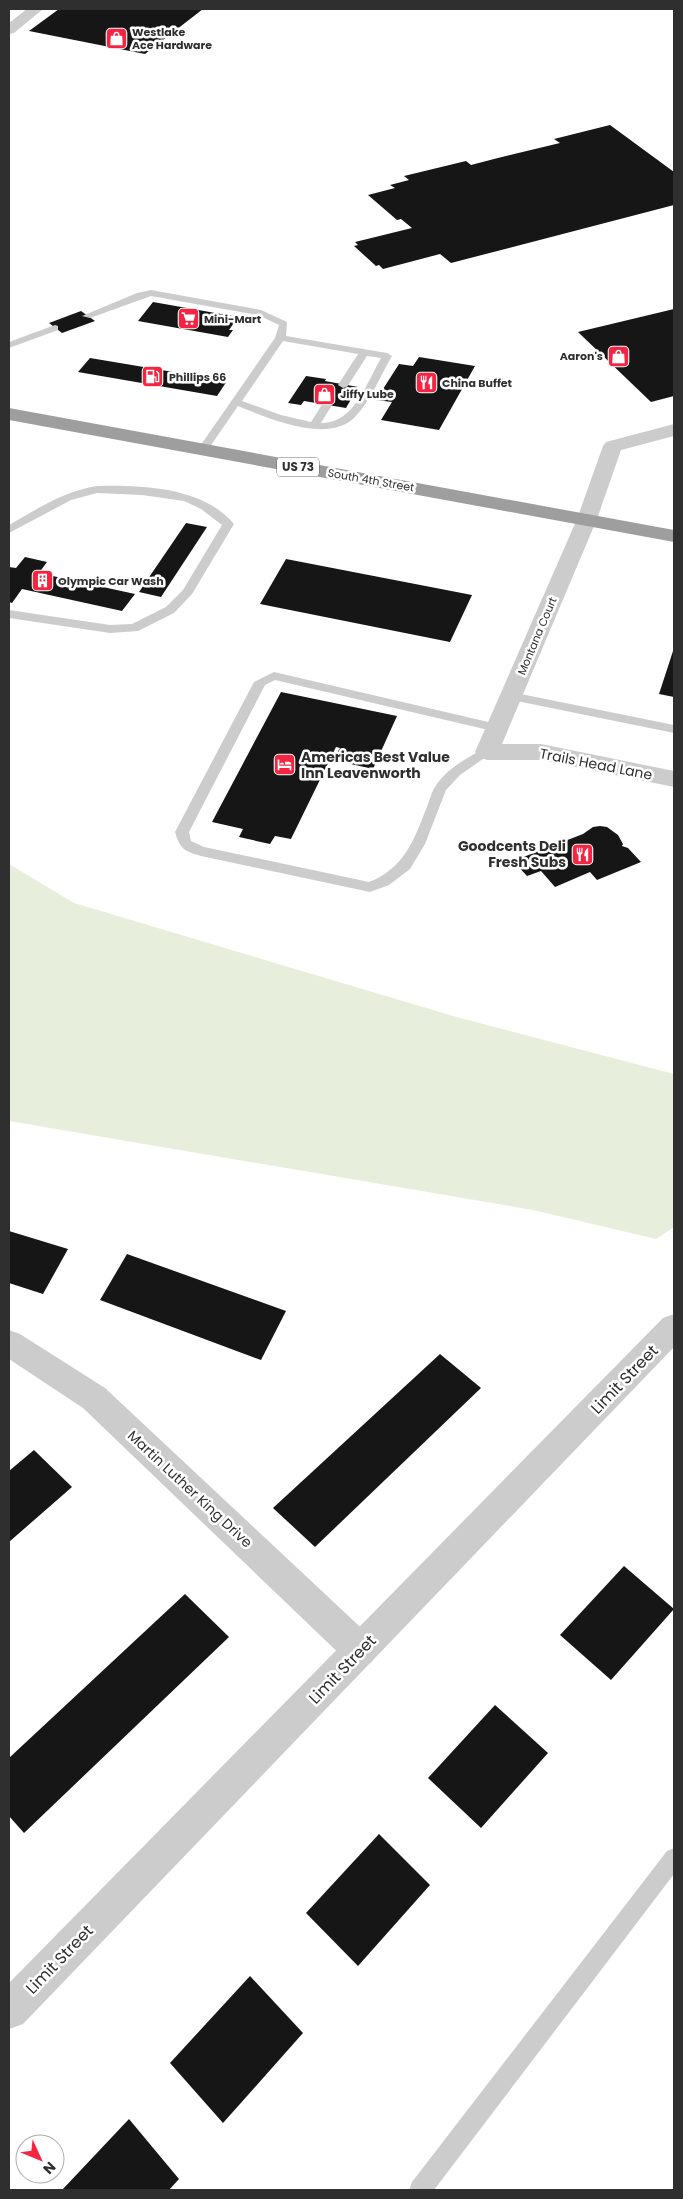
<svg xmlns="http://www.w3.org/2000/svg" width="683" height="2199" viewBox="0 0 683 2199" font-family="Poppins,sans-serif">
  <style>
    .green { fill: #e7eedc }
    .building { fill: #161616 }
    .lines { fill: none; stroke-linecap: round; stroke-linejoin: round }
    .service { fill: #ccc; fill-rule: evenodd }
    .minor { fill: #ccc; fill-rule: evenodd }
    .tertiary { fill: #ccc; fill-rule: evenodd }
    .trunk { fill: #9e9e9e; fill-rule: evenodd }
    .labels { text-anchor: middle; stroke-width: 5; stroke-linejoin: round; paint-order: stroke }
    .far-poi-label { font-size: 11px; font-weight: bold; fill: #2f2f2f; stroke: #fff; text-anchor: start }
    .far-street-label { font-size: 11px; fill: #2f2f2f; stroke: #fff }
    .shield { fill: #fff; stroke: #6d6d6d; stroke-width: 1 }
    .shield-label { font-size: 12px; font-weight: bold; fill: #2f2f2f }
    .poi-label { font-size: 14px; font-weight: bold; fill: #2f2f2f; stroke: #fff; text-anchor: start }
    .street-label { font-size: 14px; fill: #2f2f2f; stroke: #fff }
    .near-street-label { font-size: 16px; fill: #2f2f2f; stroke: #fff }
  </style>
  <rect width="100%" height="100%" fill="#fff"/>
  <polygon class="green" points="9,864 74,903 460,1018 674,1074 674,1227 656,1239 533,1210 9,1121"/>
  <g class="building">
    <polygon points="59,9 203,9 145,54 29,31"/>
    <polygon points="610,125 674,172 674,205 451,263 440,254 383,269 379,265 376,266 354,246 358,245 355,242 412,228 401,219 397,220 368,195 395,188 390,185 409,180 404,176 466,161 471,165 494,159 560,143 554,139"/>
    <polygon points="153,302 238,317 229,330 233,330 228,337 138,321"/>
    <polygon points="674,309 674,396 651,402 578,332"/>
    <polygon points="81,311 95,321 62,333 49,323"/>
    <polygon points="419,357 475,366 439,430 381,420 392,402 376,400 399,364 413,366"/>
    <polygon points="90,358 227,381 217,396 78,372"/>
    <polygon points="306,376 326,379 325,381 358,387 346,408 304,401 301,405 288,403"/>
    <polygon points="186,523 207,527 161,597 139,592"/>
    <polygon points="25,557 47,562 39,573 135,594 122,611 22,589 12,603 9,602 9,567 16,568"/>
    <polygon points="286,559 472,595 450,642 260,604"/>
    <polygon points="674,648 674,697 659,694"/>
    <polygon points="281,692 397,716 373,769 333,760 340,748 336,747 291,839 275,836 270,844 239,837 243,829 212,822"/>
    <polygon points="600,826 607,827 618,835 623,844 622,846 628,848 641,862 597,880 590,872 555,887 541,871 527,876 513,861 583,834 593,827"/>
    <polygon points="9,1231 68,1249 43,1294 9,1283"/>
    <polygon points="127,1254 286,1311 261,1360 100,1300"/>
    <polygon points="440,1354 481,1388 315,1547 273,1508"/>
    <polygon points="34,1450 72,1487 9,1542 9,1471"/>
    <polygon points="624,1566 674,1609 611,1680 560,1635"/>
    <polygon points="185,1594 229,1637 24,1833 9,1816 9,1758"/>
    <polygon points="495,1705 548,1753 481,1828 428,1778"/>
    <polygon points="379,1834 430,1885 358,1966 306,1913"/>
    <polygon points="250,1976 303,2033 223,2123 170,2063"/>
    <polygon points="129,2119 179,2179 169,2190 62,2190"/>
  </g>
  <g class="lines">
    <g class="service">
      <path d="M 151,290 L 261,310 L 287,322 L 286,336 L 387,353 L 392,356 C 380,376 371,401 354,418 C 327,444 268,418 238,406 L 207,451 L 199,451 L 198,449 L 275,338 L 279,325 L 258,315 L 151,296 L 90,318 L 82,316 L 137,293 ZM 283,341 L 358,354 L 338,385 L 343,388 L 347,387 L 367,356 L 381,358 C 367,382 354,424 321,423 L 332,405 L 327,402 L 323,403 L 311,422 L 281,415 L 242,401 Z"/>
      <polygon points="55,325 58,326 58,330 9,348 9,342"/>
      <path d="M 97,486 C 142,485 203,487 234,524 L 192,594 L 174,613 L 138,631 L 110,633 L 9,618 L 9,610 L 110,625 L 132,624 L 166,607 L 183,590 L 222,525 L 201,509 L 184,501 L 142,495 L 97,493 L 71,500 L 9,533 L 9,525 C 37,509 64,491 97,486 Z"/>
      <path d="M 274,672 L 497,724 L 503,728 L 497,732 L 275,680 L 265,685 L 189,832 L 191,841 L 204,847 L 369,882 C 403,869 414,841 426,809 C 430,800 431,792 437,784 C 448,768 466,759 483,749 L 487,748 L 493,752 L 460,775 L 446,790 L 425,844 L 410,869 L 389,885 L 370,892 L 201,856 C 184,851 180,849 175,832 L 254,682 Z"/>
      <polygon points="511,692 674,725 674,733 507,699 505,696 507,693"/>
      <polygon points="674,1848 674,1874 434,2190 409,2190 412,2182 667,1851"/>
    </g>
    <g class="minor">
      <polygon points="27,9 43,9 14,33 9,34 9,23"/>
      <polygon points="674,424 674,436 621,450 597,519 502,744 541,744 674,771 674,787 541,760 487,760 479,757 475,752 577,519 603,446 606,442"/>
      <polygon points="9,1330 20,1334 105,1388 372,1638 377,1650 372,1662 360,1667 348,1662 83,1408 9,1359"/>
    </g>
    <polygon class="tertiary" points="674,1314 674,1347 23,2024 9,2029 9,1983 663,1318"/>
    <polygon class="trunk" points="9,408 674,530 674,542 9,420"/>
  </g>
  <defs>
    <symbol id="shop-square" viewBox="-11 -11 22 22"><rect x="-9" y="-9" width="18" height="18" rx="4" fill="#f32543" stroke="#fff"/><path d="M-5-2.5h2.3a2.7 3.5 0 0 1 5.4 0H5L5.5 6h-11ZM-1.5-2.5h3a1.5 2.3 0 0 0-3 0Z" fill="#fff"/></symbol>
    <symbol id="supermarket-square" viewBox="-11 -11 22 22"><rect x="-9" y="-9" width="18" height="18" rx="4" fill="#f32543" stroke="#fff"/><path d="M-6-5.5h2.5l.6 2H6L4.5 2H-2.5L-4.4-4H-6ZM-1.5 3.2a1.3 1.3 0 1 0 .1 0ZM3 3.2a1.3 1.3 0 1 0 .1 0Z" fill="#fff"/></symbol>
    <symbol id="fuel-square" viewBox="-11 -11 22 22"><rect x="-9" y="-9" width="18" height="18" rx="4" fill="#f32543" stroke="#fff"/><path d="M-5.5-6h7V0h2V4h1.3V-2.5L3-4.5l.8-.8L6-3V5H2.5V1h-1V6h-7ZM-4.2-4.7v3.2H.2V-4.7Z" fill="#fff"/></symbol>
    <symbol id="restaurant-square" viewBox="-11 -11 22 22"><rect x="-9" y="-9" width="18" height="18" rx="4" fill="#f32543" stroke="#fff"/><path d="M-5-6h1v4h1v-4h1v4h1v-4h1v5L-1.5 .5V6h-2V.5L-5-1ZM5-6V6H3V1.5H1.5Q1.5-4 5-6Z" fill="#fff"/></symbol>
    <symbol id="building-square" viewBox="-11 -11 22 22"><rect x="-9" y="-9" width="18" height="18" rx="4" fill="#f32543" stroke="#fff"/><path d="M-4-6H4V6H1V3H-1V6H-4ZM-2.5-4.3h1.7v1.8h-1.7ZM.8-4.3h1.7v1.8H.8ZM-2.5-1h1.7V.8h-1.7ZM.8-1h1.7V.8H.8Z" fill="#fff"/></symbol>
    <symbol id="hotel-square" viewBox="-11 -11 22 22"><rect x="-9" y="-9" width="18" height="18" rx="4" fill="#f32543" stroke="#fff"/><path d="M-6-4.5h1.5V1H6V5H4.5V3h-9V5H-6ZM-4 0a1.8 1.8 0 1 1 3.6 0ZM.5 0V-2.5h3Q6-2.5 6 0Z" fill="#fff"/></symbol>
  </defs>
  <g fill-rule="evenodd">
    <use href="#shop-square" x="104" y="26" width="25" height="25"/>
    <use href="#supermarket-square" x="176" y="306" width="25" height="25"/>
    <use href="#shop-square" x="606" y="344" width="25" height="25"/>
    <use href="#fuel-square" x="140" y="364" width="25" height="25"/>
    <use href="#restaurant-square" x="414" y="370" width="25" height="25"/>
    <use href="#shop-square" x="312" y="382" width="25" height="25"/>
    <use href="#building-square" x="30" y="568" width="25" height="25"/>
    <use href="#hotel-square" x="272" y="752" width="25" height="25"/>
    <use href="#restaurant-square" x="570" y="842" width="25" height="25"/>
  </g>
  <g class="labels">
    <g class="far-poi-label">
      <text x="132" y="36">Westlake<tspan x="132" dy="13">Ace Hardware</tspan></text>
      <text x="204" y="323">Mini-Mart</text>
      <text x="603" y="360" text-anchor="end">Aaron's</text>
      <text x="169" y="381">Phillips 66</text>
      <text x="442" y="387">China Buffet</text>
      <text x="340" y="398">Jiffy Lube</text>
      <text x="58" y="585">Olympic Car Wash</text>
    </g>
    <g class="far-street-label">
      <text transform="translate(371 480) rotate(10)" y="4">South 4th Street</text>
      <text transform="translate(537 636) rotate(-67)" y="4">Montana Court</text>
    </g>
    <rect class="shield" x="277" y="457.5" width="42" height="19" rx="4"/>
    <g class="shield-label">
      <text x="298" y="471">US 73</text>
    </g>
    <g class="poi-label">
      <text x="301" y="762">Americas Best Value<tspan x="301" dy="16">Inn Leavenworth</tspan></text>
      <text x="566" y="851" text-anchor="end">Goodcents Deli<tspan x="566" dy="16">Fresh Subs</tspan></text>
    </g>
    <g class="street-label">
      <text transform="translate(596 764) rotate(11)" y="5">Trails Head Lane</text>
      <text transform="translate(190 1489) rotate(43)" y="5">Martin Luther King Drive</text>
    </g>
    <g class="near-street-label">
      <text transform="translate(624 1379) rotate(-46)" y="6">Limit Street</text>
      <text transform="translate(342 1669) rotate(-46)" y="6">Limit Street</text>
      <text transform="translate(59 1959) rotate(-46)" y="6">Limit Street</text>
    </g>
  </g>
  <rect width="683" height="2199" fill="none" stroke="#2f2f2f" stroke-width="20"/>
  <g transform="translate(40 2159) rotate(134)"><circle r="24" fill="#ffffff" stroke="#acacac"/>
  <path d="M0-4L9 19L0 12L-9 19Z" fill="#f32543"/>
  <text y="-8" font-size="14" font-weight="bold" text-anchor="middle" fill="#2f2f2f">N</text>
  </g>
</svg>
